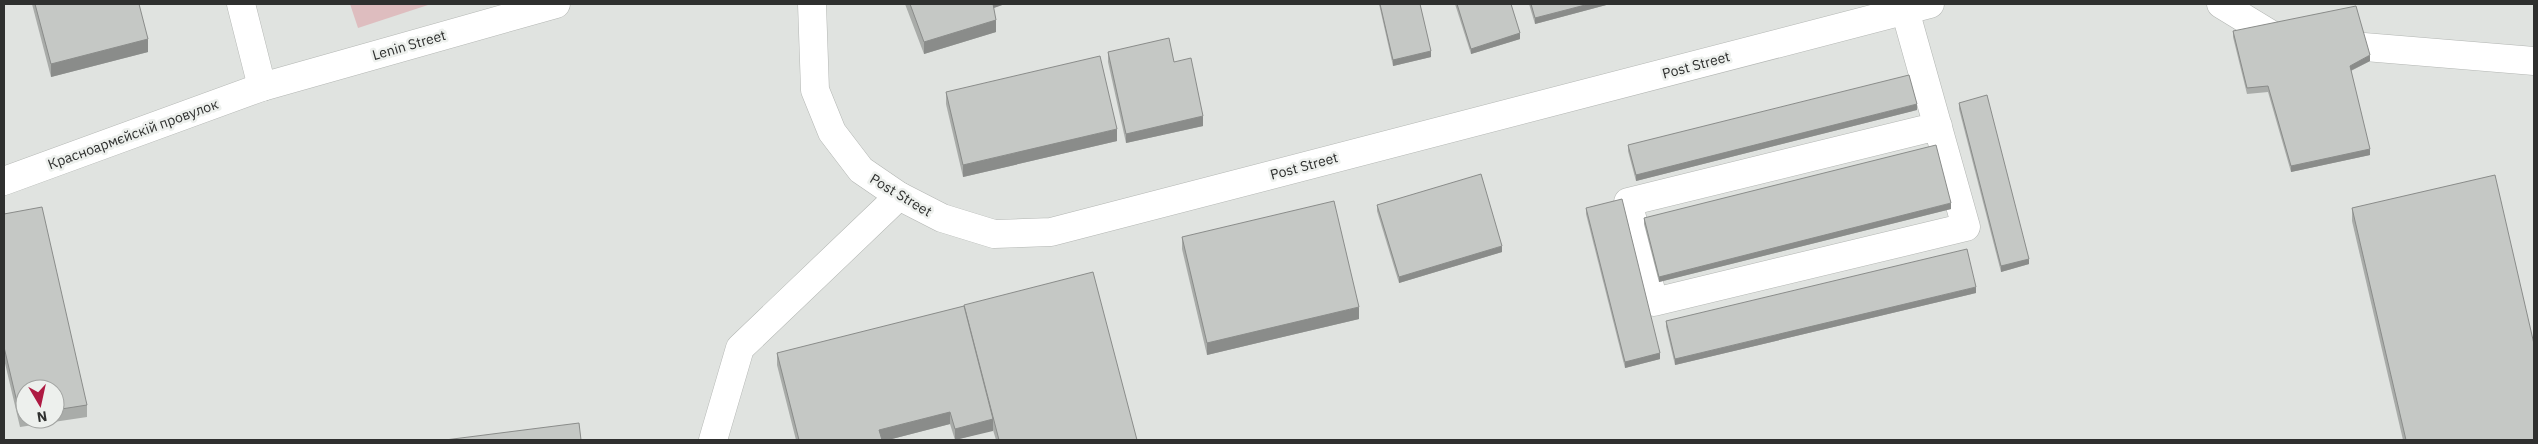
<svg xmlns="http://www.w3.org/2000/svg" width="2538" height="444" viewBox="0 0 2538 444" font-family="'IBM Plex Sans',sans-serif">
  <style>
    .green { fill: #debdbf }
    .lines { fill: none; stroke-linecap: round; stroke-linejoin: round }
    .minor-casing { stroke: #b3b6b3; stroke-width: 29 }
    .minor { stroke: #fff; stroke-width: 28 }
    .wall { fill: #a9aca9; fill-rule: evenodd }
    .shaded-wall { fill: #8a8c8a }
    .building { fill: #c5c8c5; stroke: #8a8c8a }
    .labels { text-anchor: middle; stroke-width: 5; stroke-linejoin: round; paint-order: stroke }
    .street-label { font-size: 14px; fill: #2f302f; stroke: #edf0ed }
  </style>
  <rect width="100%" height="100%" fill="#e0e3e0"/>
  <polygon class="green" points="350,4 431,4 358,28"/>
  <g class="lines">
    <defs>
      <g id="minor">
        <polyline points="241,4 262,87"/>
        <polyline points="812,4 815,90 832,132 861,170 899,196 942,218 994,234 1051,232 1930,4"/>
        <polyline points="2221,4 2280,40 2534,61"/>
        <polyline points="1905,10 1966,227 1654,302 1628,202 1938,126"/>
        <polyline points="4,181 262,87 556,4"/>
        <polyline points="713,440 740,348 899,196"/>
      </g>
    </defs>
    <use href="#minor" class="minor-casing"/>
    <use href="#minor" class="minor"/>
  </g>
  <g class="wall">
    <polygon points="32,4 139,4 148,52 51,77"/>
    <polygon points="905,4 1005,4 993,8 996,32 924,54"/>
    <polygon points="1379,4 1420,4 1431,57 1393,66"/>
    <polygon points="1455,4 1511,4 1520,39 1471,54"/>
    <polygon points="1529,4 1610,4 1535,24"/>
    <polygon points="2233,31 2370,61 2351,71 2370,155 2291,172 2268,92 2247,94 2233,37"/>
    <polygon points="1108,52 1174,62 1203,126 1126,143 1108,62"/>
    <polygon points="946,92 1117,141 963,177 946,104"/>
    <polygon points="1959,103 2029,264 2001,272 1959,109"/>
    <polygon points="1917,110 1636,181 1628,151 1628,145"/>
    <polygon points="1377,205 1502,252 1399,283 1377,211"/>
    <polygon points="1586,208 1660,359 1625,368 1586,214"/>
    <polygon points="2352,208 2534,440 2403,440 2352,221"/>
    <polygon points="1951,209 1659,282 1644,224 1644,218"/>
    <path d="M 4,214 L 87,405 L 87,417 L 20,427 L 4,359 ZM 25,389 L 55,389 L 55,419 L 25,419 Z"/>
    <polygon points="1182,237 1359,319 1207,355 1182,249"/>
    <polygon points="1976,293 1675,365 1666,327 1666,321"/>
    <polygon points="777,353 1137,440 996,440 993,430 955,440 950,424 888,440 796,440 777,365"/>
  </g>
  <g class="shaded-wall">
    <polygon points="991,4 1005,4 991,9"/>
    <polygon points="1589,4 1610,4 1535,24 1535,18"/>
    <polygon points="996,20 996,32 924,54 924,42"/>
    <polygon points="1520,33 1520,39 1471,54 1471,49"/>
    <polygon points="148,39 148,52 51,77 51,64"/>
    <polygon points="1431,51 1431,57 1393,66 1393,60"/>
    <polygon points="2370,55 2370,61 2350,71 2350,66"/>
    <polygon points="1917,104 1917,110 1636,181 1636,175"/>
    <polygon points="1203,116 1203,126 1126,143 1126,134"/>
    <polygon points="1117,129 1117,141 963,177 963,165"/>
    <polygon points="2370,149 2370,155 2291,172 2291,166"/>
    <polygon points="1951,203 1951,209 1659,282 1659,277"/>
    <polygon points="1502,246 1502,252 1399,283 1399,277"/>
    <polygon points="2029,259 2029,264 2001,272 2001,266"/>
    <polygon points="1976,287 1976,293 1675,365 1675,359"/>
    <polygon points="1359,307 1359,319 1207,355 1207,343"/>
    <polygon points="1660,353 1660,359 1625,368 1625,362"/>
    <polygon points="950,412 950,424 888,440 879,440 879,430"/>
    <polygon points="993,419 993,431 955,440 955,429"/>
  </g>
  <g class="building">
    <polygon points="35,4 139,4 148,39 51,64"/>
    <polygon points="910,4 993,4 996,20 924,42"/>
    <polygon points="1380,4 1420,4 1431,51 1393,60"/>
    <polygon points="1457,4 1511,4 1520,33 1471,49"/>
    <polygon points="1531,4 1589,4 1535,18"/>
    <polygon points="2356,6 2370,55 2350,66 2370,149 2291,166 2268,86 2247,88 2233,31"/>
    <polygon points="1169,38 1174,62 1191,58 1203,116 1126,134 1108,52"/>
    <polygon points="1100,56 1117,129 963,165 946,92"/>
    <polygon points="1909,75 1917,104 1636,175 1628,145"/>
    <polygon points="1987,95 2029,259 2001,266 1959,103"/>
    <polygon points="1936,145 1951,203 1659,277 1644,218"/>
    <polygon points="1481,174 1502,246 1399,277 1377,205"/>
    <polygon points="2495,175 2534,344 2534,440 2406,440 2352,208"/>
    <polygon points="1622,199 1660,353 1625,362 1586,208"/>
    <polygon points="1334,201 1359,307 1207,343 1182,237"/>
    <polygon points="42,207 87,405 55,410 55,389 25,389 25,414 20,415 4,347 4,214"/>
    <polygon points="1967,249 1976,287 1675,359 1666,321"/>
    <polygon points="1093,272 1137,440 999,440 964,305"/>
    <polygon points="964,306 993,419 955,429 950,412 879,430 882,440 799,440 777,353"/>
    <polygon points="579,423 581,440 445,440"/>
  </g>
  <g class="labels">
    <g class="street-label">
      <text transform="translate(409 45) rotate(-16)" y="5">Lenin Street</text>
      <text transform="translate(1696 65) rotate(-15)" y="5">Post Street</text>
      <text transform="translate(133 134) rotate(-20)" y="5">Красноармєйскій провулок</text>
      <text transform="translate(1304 166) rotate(-15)" y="5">Post Street</text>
      <text transform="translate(901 195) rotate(31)" y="5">Post Street</text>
    </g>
  </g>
  <rect width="2538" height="444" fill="none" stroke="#2f302f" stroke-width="10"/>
  <g transform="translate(40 404) rotate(171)"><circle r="24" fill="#edf0ed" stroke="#a1a3a1"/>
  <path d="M0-4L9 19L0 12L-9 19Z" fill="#ae1a42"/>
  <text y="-8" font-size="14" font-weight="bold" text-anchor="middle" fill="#2f302f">N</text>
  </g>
</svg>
